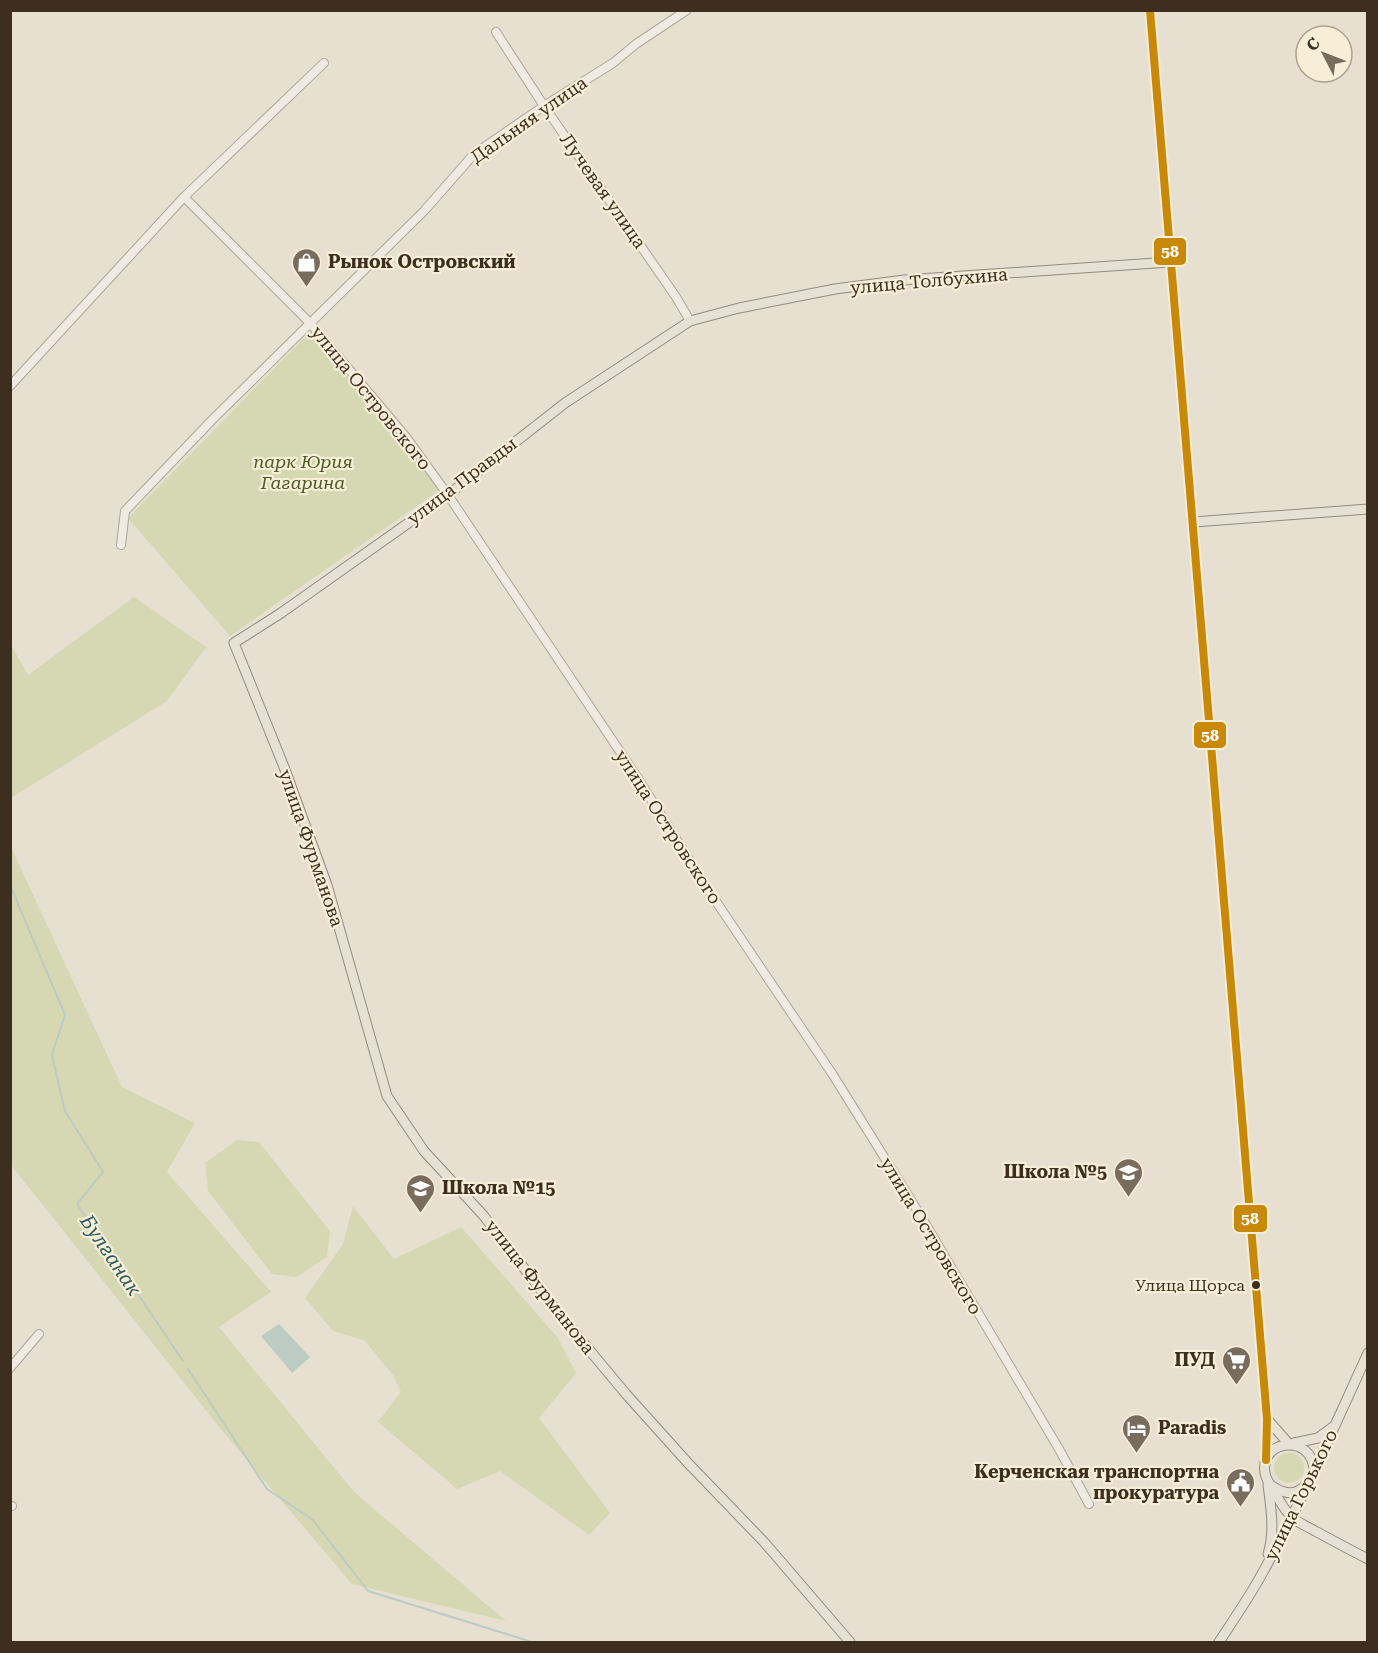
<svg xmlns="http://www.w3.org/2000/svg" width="1378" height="1653" viewBox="0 0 1378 1653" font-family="'Roboto Serif',serif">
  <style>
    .green { fill: #d6d7b3 }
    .water { fill: #bcccc2 }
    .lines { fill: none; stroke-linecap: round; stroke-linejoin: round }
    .stream { stroke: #bcccc2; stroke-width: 2 }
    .minor-casing { stroke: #ada599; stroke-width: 10 }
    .major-casing { stroke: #928b80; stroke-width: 11 }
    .minor { stroke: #efebe3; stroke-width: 8 }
    .major { stroke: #e6e1d4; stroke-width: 9 }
    .bus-1-casing { stroke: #f7eed8; stroke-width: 12 }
    .bus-1 { stroke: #c88808; stroke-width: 8 }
    .bus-dot { fill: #3d2e20; stroke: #f7eed8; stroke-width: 2 }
    .labels { text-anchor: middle; stroke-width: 4.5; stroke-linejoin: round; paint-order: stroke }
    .bus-label { font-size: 16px; fill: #3d2e20; stroke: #f7eed8; text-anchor: end }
    .street-label { font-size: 18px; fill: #3d2e20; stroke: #f7eed8 }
    .poi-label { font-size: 18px; font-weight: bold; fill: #3d2e20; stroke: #f7eed8; text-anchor: start }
    .park-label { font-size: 18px; font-style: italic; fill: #4d5a26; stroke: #f7eed8 }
    .water-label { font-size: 20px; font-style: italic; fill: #2f5d5a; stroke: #f7eed8 }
    .line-badge { stroke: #f7eed8; stroke-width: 2 }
    .badge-label { font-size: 16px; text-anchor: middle; font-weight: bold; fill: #fff }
  </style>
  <rect width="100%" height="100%" fill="#e7e0d1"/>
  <g class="green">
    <polygon points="311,331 440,490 230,636 128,518"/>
    <polygon points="134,597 206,647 167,701 11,798 11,645 28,675"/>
    <polygon points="11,847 122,1087 195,1123 167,1172 271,1292 219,1327 354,1492 506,1621 352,1584 224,1433 11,1165"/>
    <polygon points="237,1140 259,1142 330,1231 327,1257 297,1277 272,1274 208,1191 205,1163"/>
    <polygon points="353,1206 394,1259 461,1227 558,1338 576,1373 539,1418 610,1513 589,1535 500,1471 457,1489 378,1422 401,1392 393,1375 364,1340 333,1331 305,1298 343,1244"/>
    <circle cx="1289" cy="1468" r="15"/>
  </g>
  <polygon class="water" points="279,1324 310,1357 292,1373 261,1336"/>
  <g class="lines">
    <g class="stream">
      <polyline points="10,885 65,1015 52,1055 65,1111 103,1172 77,1204 183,1361"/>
      <polyline points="188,1369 267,1489 313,1520 368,1591 532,1642"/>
    </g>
    <defs>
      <g id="minor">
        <polyline points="496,32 544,106 676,297 690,321"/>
        <polyline points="184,197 310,323 406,437 448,495 637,777 709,891 833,1075 919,1213 1059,1449 1089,1504"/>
        <polyline points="10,386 184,197 324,63"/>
        <polyline points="121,545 125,511 212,420 424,211 474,154 544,106 613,63 636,44 687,10"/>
        <polyline points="10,1368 39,1334"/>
        <polyline points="10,1506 12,1506"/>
      </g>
      <g id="major">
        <polyline points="1150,10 1267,1419 1266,1460"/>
        <polyline points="1193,522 1368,509"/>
        <polyline points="1267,1419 1289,1444"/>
        <polyline points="1294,1443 1318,1438 1333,1427"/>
        <path d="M 1314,1471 C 1313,1433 1259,1439 1265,1473 C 1266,1480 1272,1487 1275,1493 C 1280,1501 1284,1510 1291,1516 C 1297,1523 1307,1526 1315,1531 C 1332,1540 1350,1550 1368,1559"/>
        <path d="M 1268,1485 C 1271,1508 1275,1532 1268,1554"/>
        <path d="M 1272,1486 C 1284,1494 1294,1496 1305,1486"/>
        <polyline points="850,1642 764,1542 688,1463 626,1394 561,1316 483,1215 424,1151 387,1096 327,885 284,767 234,643 281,613 448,495 565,403 690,321 739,308 835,289 904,280 1170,262"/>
        <path d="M 1219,1642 C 1234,1619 1250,1596 1263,1572 C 1302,1501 1334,1427 1368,1353"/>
      </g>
    </defs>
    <use href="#minor" class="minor-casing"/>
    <use href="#major" class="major-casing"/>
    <use href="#minor" class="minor"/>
    <use href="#major" class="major"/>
    <defs>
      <polyline id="bus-1" points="1150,10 1267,1419 1266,1460"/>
    </defs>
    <use href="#bus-1" class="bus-1-casing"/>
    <use href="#bus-1" class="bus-1"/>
  </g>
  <defs>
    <symbol id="shop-pin" viewBox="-11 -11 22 30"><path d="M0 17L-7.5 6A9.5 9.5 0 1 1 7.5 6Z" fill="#786c5e" stroke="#f7eed8"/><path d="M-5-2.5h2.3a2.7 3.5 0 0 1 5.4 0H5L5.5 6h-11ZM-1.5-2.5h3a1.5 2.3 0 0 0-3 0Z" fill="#fff"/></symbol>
    <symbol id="school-pin" viewBox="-11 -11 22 30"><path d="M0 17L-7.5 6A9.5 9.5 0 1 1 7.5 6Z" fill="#786c5e" stroke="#f7eed8"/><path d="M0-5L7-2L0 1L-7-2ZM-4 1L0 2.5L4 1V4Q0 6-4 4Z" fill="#fff"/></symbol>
    <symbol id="supermarket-pin" viewBox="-11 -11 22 30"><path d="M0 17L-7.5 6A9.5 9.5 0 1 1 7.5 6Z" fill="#786c5e" stroke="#f7eed8"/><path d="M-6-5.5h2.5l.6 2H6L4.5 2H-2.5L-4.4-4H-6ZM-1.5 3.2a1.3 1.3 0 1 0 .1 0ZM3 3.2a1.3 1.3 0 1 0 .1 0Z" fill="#fff"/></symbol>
    <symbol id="hotel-pin" viewBox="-11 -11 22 30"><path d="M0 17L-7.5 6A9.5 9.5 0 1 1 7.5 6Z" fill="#786c5e" stroke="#f7eed8"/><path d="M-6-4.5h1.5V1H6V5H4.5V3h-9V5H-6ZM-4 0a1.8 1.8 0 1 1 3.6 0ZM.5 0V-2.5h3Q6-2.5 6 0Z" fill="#fff"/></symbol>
    <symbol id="civic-pin" viewBox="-11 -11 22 30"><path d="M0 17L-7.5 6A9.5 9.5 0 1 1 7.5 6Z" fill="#786c5e" stroke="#f7eed8"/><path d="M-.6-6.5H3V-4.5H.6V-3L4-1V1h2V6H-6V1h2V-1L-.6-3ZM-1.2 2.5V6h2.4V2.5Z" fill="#fff"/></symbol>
  </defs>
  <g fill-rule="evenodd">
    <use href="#shop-pin" x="290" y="246" width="33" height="45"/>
    <use href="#school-pin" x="1112" y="1156" width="33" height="45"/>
    <use href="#school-pin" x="404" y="1172" width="33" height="45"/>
    <use href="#supermarket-pin" x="1220" y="1344" width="33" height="45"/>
    <use href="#hotel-pin" x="1120" y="1412" width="33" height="45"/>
    <use href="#civic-pin" x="1224" y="1466" width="33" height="45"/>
  </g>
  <circle class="bus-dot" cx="1256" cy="1285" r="5"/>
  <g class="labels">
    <g class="bus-label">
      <text x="1245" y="1291">Улица Щорса</text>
    </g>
    <g class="street-label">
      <text transform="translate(529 120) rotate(-35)" y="6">Дальняя улица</text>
      <text transform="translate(603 191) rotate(55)" y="6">Лучевая улица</text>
      <text transform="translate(929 281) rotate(-5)" y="6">улица Толбухина</text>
      <text transform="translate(371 398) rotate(51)" y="6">улица Островского</text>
      <text transform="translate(462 481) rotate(-37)" y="6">улица Правды</text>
      <text transform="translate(668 827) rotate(57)" y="6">улица Островского</text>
      <text transform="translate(311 848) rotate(71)" y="6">улица Фурманова</text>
      <text transform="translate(931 1236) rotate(59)" y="6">улица Островского</text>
      <text transform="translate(540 1287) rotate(52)" y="6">улица Фурманова</text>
      <text transform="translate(1301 1495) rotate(-64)" y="6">улица Горького</text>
    </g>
    <g class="poi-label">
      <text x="328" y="268">Рынок Островский</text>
      <text x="1107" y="1178" text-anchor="end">Школа №5</text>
      <text x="442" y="1194">Школа №15</text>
      <text x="1215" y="1366" text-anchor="end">ПУД</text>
      <text x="1158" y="1434">Paradis</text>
      <text x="1219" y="1478" text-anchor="end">Керченская транспортна<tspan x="1219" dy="21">прокуратура</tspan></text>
    </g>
    <g class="park-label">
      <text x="303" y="468">парк Юрия<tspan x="303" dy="21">Гагарина</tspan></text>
    </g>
    <g class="water-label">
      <text transform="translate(111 1255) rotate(56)" y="7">Булганак</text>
    </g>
  </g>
  <g class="line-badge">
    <rect x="1153" y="237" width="34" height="29" rx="6" fill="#c88808"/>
    <rect x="1193" y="721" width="34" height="28" rx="6" fill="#c88808"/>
    <rect x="1233" y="1204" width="35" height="29" rx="6" fill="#c88808"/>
  </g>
  <g class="badge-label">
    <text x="1170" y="257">58</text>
    <text x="1210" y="741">58</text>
    <text x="1250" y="1224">58</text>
  </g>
  <rect width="1378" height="1653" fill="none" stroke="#3d2e20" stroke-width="24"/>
  <g transform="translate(1324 54) rotate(312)"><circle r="28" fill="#f7eed8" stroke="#ada18e" stroke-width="1.5"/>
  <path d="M0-4.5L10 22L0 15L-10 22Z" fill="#786c5e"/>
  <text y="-9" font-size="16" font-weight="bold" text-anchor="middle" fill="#3d2e20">С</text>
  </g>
</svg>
